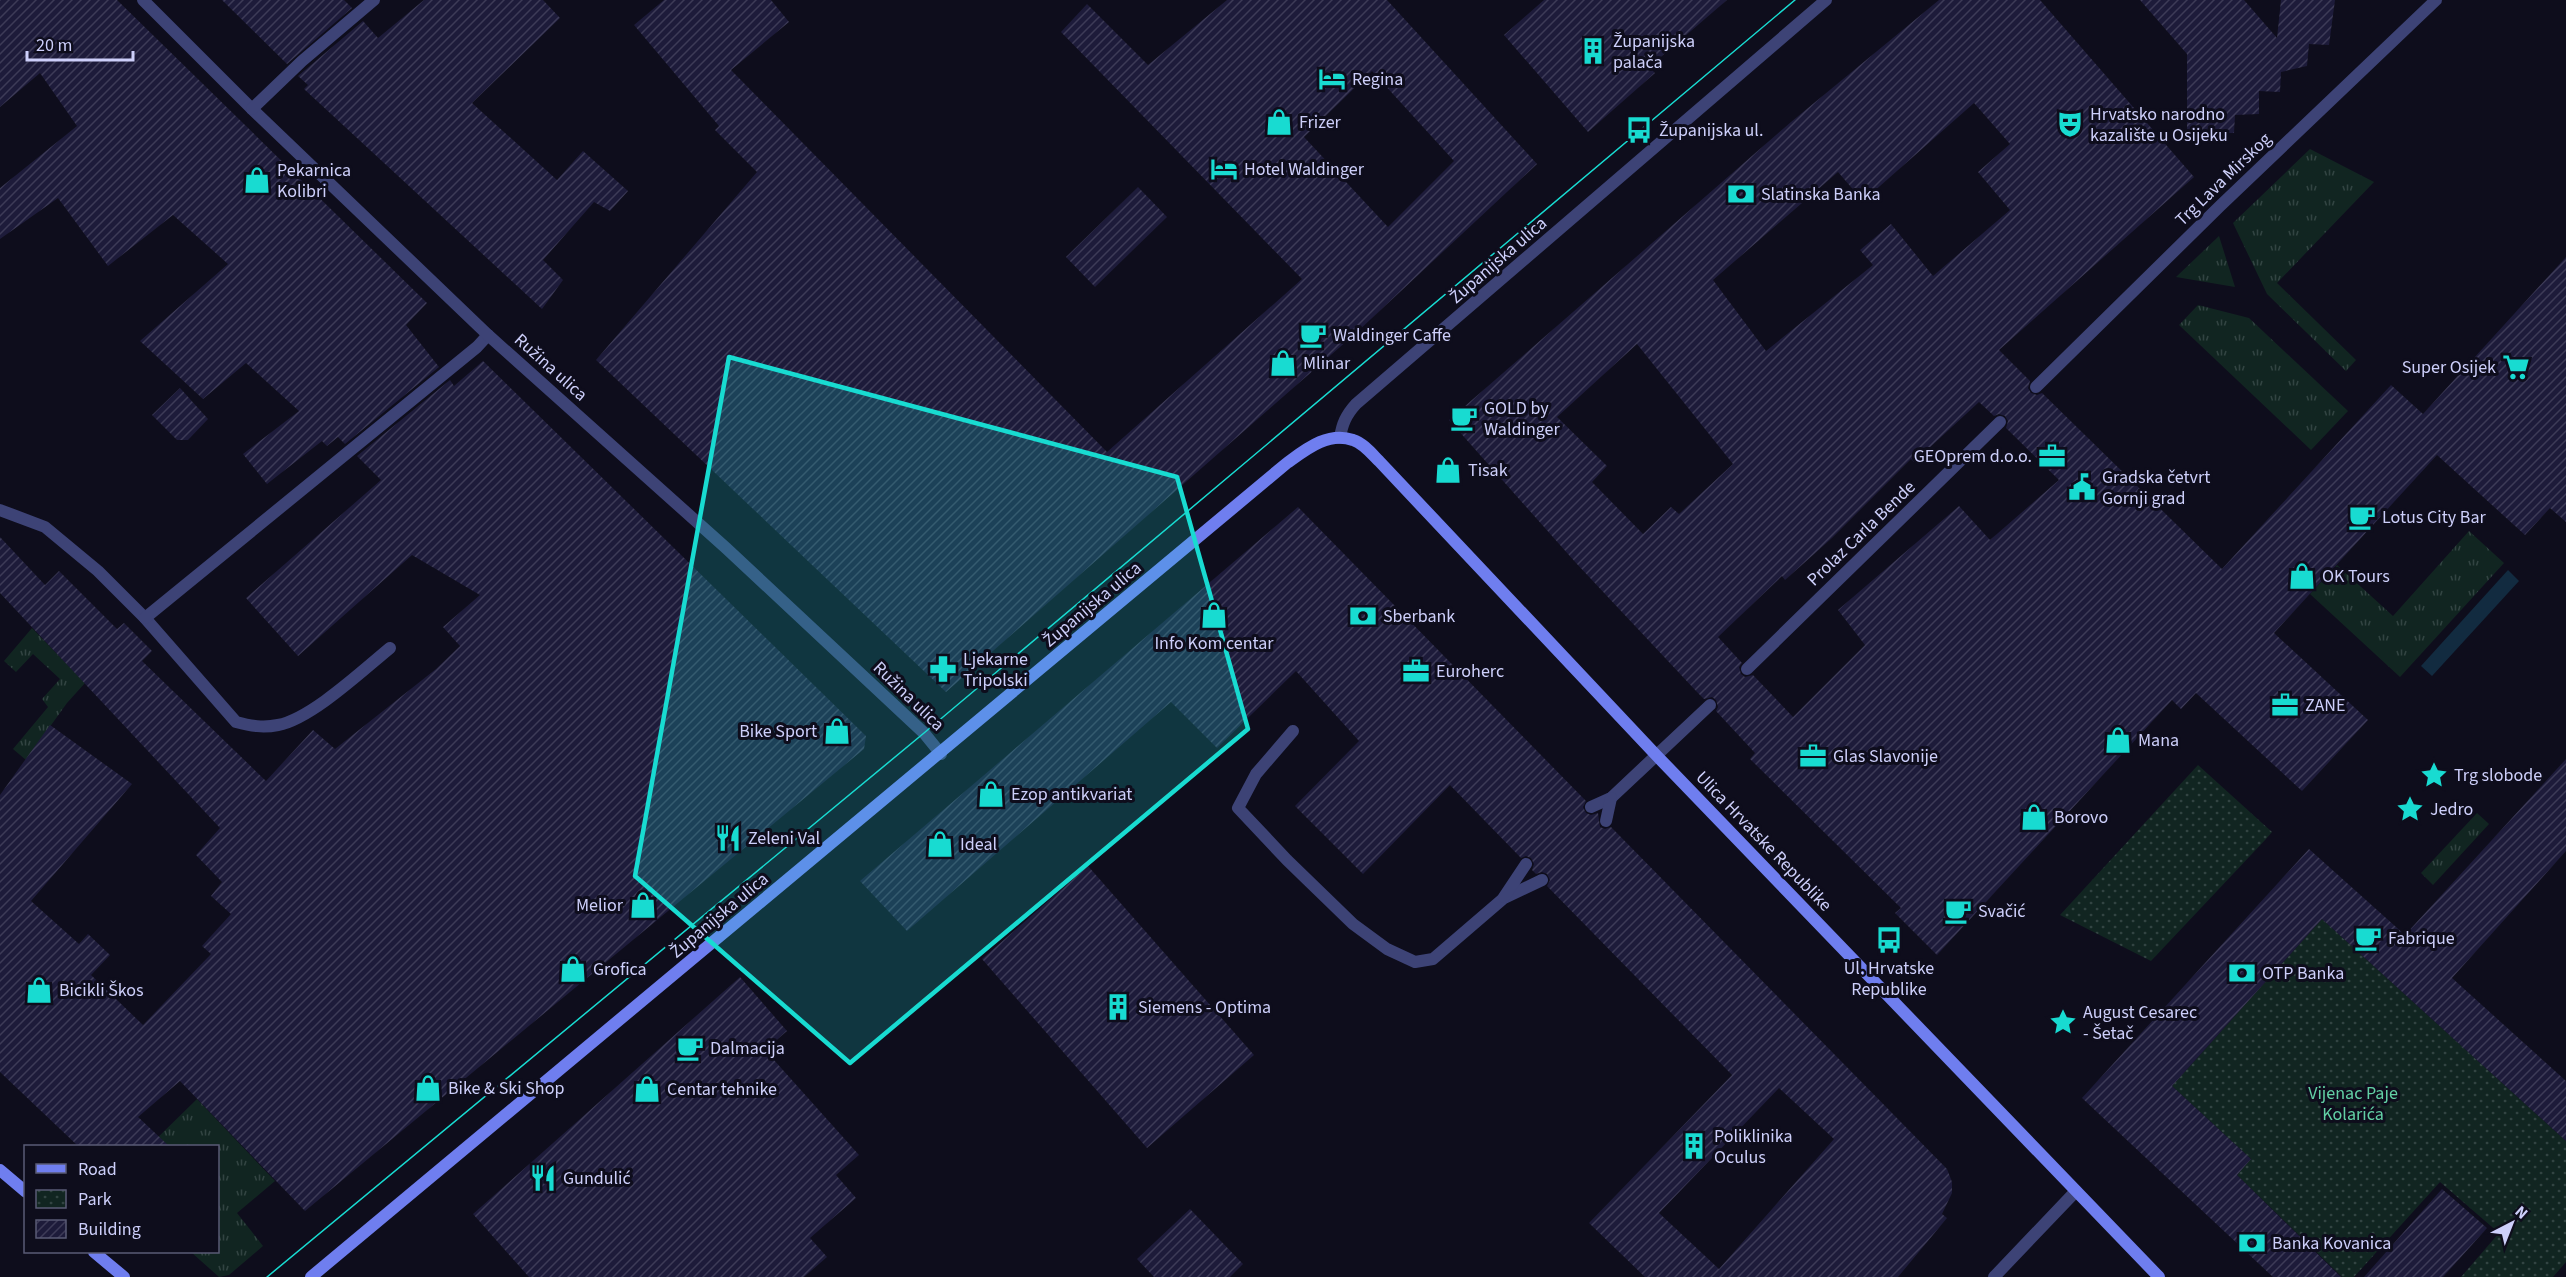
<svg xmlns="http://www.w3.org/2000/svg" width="2566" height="1277" viewBox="0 0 2566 1277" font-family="'Source Sans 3',sans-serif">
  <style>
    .grass { fill: url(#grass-tufts) }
    .park { fill: url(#park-dots) }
    .water { fill: #122b40 }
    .building { fill: url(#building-hatch); fill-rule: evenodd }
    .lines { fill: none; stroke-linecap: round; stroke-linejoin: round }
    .lane { stroke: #3d4376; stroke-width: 12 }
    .street { stroke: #3d4376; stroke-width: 12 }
    .secondary { stroke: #6f7eef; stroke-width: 12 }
    .tram { stroke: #18dbd1; stroke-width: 1.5 }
    .marked { fill: #18dbd1; fill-opacity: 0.2; stroke: #18dbd1; stroke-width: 4.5; stroke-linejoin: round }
    .labels { text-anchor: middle; stroke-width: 6; stroke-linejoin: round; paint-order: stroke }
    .poi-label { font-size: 18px; fill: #cdcffa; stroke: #0e0d1c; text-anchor: start }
    .street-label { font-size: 18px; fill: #cdcffa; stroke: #0e0d1c }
    .park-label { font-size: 18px; fill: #62d0a5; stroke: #0e0d1c }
  </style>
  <defs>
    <pattern id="grass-tufts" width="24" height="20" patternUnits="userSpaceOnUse" patternTransform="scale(1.5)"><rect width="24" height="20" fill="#112521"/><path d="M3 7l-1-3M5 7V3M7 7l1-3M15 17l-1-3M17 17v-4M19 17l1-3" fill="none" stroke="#324442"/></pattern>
    <pattern id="park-dots" width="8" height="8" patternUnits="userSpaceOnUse" patternTransform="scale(1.5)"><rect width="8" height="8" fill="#112521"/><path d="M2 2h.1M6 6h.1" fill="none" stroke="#324442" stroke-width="1.8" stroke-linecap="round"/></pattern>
    <pattern id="building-hatch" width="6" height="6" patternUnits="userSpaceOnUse" patternTransform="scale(1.5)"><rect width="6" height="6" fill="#1d1b3a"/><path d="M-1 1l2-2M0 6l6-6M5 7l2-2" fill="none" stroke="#3d3b57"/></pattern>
  </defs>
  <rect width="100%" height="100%" fill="#0e0d1c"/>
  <g class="grass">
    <polygon points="2310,149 2374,182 2277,283 2356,360 2346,371 2267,294 2233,223"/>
    <polygon points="2219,236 2235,287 2176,277"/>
    <polygon points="2198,305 2249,318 2348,411 2311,450 2179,325"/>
    <polygon points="2469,531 2504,563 2400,677 2310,594 2337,565 2393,616"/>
    <polygon points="32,628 85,683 67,703 26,760 13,749 48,707 42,699 60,679 33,654 16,672 4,661"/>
    <polygon points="2477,813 2489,824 2433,885 2421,873"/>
    <polygon points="197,1099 275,1181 237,1213 263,1246 229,1275 219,1277 191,1252 218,1252 218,1146 149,1146"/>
  </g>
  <g class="park">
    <polygon points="2198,765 2272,832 2266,839 2151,961 2060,915"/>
    <polygon points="2322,919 2566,1141 2566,1262 2553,1277 2461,1277 2499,1233 2440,1182 2354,1277 2342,1277 2237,1175 2251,1159 2172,1086"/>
  </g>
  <polygon class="water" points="2508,570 2519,581 2432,676 2421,666"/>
  <g class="building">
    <polygon points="0,0 117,0 427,303 406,325 439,367 345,444 338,437 327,446 322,441 267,484 243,454 299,411 246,363 203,399 140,341 228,264 173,215 108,266 58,198 0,239 0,188 77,126 40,73 0,107"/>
    <polygon points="222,0 344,0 352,8 287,64"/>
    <polygon points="424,0 543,0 560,18 472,103 557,180 583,151 628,191 610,211 594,202 543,260 563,280 542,309 304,89 308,85 298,76 363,21 378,38"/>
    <path d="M 664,0 L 771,0 L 789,22 L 731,70 L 1107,452 L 1302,279 L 1061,32 L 1087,4 L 1148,65 L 1227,0 L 1387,0 L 1537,164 L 1356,333 L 946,692 L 596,360 L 757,172 L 715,130 L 719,126 L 634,25 ZM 1372,71 L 1454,161 L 1388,227 L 1304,137 Z"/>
    <polygon points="1544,0 1727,0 1649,67 1655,73 1588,132 1504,35"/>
    <path d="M 1939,0 L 2040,0 L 2194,177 L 1999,350 L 2030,381 L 2028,388 L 2031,393 L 2037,395 L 2042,393 L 2222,569 L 2391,385 L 2423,414 L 2566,257 L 2566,522 L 2550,508 L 2525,535 L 2437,455 L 2274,633 L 2368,720 L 2302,791 L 2196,693 L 2181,709 L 2172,700 L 1937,955 L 1895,913 L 1901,908 L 1750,759 L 1755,753 L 1716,711 L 1718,707 L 1716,700 L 1712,697 L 1704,699 L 1697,692 L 1576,563 L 1449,420 L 1791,122 ZM 1974,103 L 2010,144 L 1978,172 L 2010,210 L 1933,276 L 1891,224 L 1860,250 L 1873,265 L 1766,351 L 1713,280 L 1838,172 L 1863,201 ZM 1637,344 L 1733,464 L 1679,514 L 1671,507 L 1643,534 L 1592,482 L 1607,466 L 1557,417 ZM 1979,402 L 1994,416 L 1999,414 L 2005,416 L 2008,421 L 2006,428 L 2059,480 L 1990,540 L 1959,506 L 1838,610 L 1865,645 L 1793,717 L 1753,675 L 1745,677 L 1741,674 L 1739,667 L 1742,663 L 1718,637 L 1782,576 L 1785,580 L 1832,538 L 1911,459 L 1914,462 Z"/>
    <polygon points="2140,0 2244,0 2277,38 2281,0 2335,0 2329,45 2309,44 2307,66 2281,72 2280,92 2259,91 2259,114 2235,115 2234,133 2187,133 2187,54"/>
    <polygon points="1138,187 1167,217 1095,287 1066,257"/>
    <polygon points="483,361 866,736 864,749 305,1211 180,1081 138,1117 169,1146 78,1146 0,1072 0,795 50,725 132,784 31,901 79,944 88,934 110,955 91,975 143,1025 211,954 202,946 231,914 211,896 222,882 196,855 220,828 0,593 0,537 45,585 59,571 117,629 124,623 152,651 142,661 266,781 313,730 335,749 436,669 460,646 443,627 480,595 412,555 298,656 246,598 381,480 357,456 450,380 454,386"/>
    <polygon points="180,388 208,419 188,440 177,440 152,415"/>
    <path d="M 1298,507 L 1586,801 L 1583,807 L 1586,813 L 1591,815 L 1598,813 L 1600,827 L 1605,829 L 1611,827 L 1947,1169 L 1952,1182 L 1952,1193 L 1942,1214 L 1947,1218 L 1898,1277 L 1645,1277 L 1589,1223 L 1732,1075 L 1547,886 L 1550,880 L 1547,874 L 1542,872 L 1536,874 L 1532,870 L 1534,864 L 1531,858 L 1526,856 L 1521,858 L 1450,785 L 1363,874 L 1295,806 L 1359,741 L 1296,671 L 1217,748 L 1171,702 L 907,931 L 860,881 ZM 1779,1088 L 1834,1139 L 1719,1269 L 1659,1213 Z"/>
    <polygon points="2566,759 2566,851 2452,978 2566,1081 2566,1141 2322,919 2172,1086 2251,1159 2237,1175 2341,1277 2273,1277 2082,1098 2309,849 2405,935"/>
    <polygon points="1088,866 1254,1055 1147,1148 982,959"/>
    <polygon points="740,977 787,1031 765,1050 859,1155 836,1175 856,1198 810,1238 827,1257 804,1277 529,1277 473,1214"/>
    <polygon points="2442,1189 2487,1228 2443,1277 2364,1277"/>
    <polygon points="1190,1209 1243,1264 1230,1277 1154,1277 1137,1259"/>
  </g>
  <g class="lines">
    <g class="lane">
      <polyline points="2036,387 2220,206 2436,0"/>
      <path d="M 0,510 L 45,527 L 98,571 L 145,618 L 236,722 C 251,726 263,728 278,725 C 311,719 363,670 390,648"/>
      <polyline points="145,618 477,347 488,335"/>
      <polyline points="1747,669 2000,422"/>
      <polyline points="1293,731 1256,774 1238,808 1287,860 1353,924 1387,949 1415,962 1433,959 1504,898 1542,880"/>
      <polyline points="1591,807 1611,798 1710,705"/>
      <polyline points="1606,821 1611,798"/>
      <polyline points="1504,897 1526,864"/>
    </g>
    <g class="street">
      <polyline points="143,0 252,109 488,335 726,548 924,733 941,754"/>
      <polyline points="252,109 302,61 374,0"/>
      <path d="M 1340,438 C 1342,424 1346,415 1356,404 L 1826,0"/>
      <polyline points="1994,1277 2076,1191"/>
    </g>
    <g class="secondary">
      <polyline points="0,1170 26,1192"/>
      <polyline points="94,1252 124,1277"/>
      <path d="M 311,1277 L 1287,463 C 1305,450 1328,431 1353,440 C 1363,443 1372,454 1379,461 L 1657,756 L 2159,1277"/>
    </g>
    <polyline class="tram" points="267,1277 924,733 1795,0"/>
  </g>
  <path class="marked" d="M 729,357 L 1177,477 L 1248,729 L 850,1063 L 635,876 Z"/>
  <defs>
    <symbol id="building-bare" viewBox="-9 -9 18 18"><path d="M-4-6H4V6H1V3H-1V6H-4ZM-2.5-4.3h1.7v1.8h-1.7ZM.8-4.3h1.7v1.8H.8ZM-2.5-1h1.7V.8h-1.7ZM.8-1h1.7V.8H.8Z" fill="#18dbd1" stroke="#0e0d1c" stroke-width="2.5" paint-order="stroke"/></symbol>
    <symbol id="hotel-bare" viewBox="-9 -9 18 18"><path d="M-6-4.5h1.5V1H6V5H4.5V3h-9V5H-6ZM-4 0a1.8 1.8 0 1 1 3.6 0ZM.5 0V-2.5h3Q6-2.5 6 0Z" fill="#18dbd1" stroke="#0e0d1c" stroke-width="2.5" paint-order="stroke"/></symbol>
    <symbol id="shop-bare" viewBox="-9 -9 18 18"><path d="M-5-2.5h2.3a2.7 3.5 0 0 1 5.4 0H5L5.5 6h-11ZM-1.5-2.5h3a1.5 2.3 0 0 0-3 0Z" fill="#18dbd1" stroke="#0e0d1c" stroke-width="2.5" paint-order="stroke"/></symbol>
    <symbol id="theatre-bare" viewBox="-9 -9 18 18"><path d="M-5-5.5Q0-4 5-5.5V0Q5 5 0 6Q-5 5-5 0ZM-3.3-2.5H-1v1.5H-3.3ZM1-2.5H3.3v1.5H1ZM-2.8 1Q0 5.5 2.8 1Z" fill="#18dbd1" stroke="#0e0d1c" stroke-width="2.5" paint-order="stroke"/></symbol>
    <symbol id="bus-bare" viewBox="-9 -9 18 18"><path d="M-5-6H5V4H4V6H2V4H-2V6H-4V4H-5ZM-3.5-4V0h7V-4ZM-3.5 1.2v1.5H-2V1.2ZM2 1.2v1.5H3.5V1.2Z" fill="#18dbd1" stroke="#0e0d1c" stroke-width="2.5" paint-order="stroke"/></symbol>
    <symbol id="bank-bare" viewBox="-9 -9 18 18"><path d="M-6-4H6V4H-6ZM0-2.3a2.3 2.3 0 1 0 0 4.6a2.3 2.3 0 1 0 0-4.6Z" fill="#18dbd1" stroke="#0e0d1c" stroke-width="2.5" paint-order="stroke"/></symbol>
    <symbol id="cafe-bare" viewBox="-9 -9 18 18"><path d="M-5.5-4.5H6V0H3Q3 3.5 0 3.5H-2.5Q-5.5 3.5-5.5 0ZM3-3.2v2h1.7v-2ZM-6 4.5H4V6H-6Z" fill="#18dbd1" stroke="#0e0d1c" stroke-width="2.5" paint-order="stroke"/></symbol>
    <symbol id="supermarket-bare" viewBox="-9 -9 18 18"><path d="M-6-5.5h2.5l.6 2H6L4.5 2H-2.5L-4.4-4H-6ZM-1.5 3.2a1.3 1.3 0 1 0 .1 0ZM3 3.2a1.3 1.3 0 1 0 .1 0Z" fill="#18dbd1" stroke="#0e0d1c" stroke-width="2.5" paint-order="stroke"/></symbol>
    <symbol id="office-bare" viewBox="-9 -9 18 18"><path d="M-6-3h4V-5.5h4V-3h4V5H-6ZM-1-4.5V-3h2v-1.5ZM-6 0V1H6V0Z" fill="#18dbd1" stroke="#0e0d1c" stroke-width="2.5" paint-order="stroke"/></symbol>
    <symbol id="civic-bare" viewBox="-9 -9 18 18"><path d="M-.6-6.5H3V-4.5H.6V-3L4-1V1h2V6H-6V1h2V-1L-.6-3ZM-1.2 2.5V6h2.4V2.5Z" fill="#18dbd1" stroke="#0e0d1c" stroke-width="2.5" paint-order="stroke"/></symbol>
    <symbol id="pharmacy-bare" viewBox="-9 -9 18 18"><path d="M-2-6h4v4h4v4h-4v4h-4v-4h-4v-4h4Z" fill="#18dbd1" stroke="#0e0d1c" stroke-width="2.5" paint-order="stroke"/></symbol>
    <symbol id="sight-bare" viewBox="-9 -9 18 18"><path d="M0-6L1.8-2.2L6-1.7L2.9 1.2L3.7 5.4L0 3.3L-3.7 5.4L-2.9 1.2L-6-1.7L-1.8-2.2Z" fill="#18dbd1" stroke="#0e0d1c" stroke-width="2.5" paint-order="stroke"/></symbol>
    <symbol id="restaurant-bare" viewBox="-9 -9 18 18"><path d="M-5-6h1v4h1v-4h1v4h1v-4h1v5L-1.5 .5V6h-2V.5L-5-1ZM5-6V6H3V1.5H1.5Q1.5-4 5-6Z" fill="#18dbd1" stroke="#0e0d1c" stroke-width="2.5" paint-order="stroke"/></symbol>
  </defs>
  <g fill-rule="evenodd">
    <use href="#building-bare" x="1574" y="32" width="38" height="38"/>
    <use href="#hotel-bare" x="1313" y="60" width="38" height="38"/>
    <use href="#shop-bare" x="1260" y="103" width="38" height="38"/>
    <use href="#theatre-bare" x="2051" y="105" width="38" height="38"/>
    <use href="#bus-bare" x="1620" y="111" width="38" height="38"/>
    <use href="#hotel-bare" x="1205" y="150" width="38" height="38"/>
    <use href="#shop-bare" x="238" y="161" width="38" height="38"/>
    <use href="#bank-bare" x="1722" y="175" width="38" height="38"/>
    <use href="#cafe-bare" x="1294" y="316" width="38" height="38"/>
    <use href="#shop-bare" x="1264" y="344" width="38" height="38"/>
    <use href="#supermarket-bare" x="2497" y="348" width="38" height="38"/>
    <use href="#cafe-bare" x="1445" y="399" width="38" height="38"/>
    <use href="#office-bare" x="2033" y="437" width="38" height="38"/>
    <use href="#shop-bare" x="1429" y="451" width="38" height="38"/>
    <use href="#civic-bare" x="2063" y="468" width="38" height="38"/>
    <use href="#cafe-bare" x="2343" y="498" width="38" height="38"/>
    <use href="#shop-bare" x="2283" y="557" width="38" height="38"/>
    <use href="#shop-bare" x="1195" y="596" width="38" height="38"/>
    <use href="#bank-bare" x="1344" y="597" width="38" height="38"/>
    <use href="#pharmacy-bare" x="924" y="650" width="38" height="38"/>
    <use href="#office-bare" x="1397" y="652" width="38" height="38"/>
    <use href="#office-bare" x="2266" y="686" width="38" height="38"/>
    <use href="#shop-bare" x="818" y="712" width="38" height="38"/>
    <use href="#shop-bare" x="2099" y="721" width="38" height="38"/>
    <use href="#office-bare" x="1794" y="737" width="38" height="38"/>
    <use href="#sight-bare" x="2415" y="756" width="38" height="38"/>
    <use href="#shop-bare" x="972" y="775" width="38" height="38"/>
    <use href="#sight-bare" x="2391" y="790" width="38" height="38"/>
    <use href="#shop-bare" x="2015" y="798" width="38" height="38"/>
    <use href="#restaurant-bare" x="709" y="819" width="38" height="38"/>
    <use href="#shop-bare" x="921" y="825" width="38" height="38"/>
    <use href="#shop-bare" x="624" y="886" width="38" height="38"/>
    <use href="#cafe-bare" x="1939" y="892" width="38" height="38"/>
    <use href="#cafe-bare" x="2349" y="919" width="38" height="38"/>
    <use href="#bus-bare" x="1870" y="921" width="38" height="38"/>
    <use href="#shop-bare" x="554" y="950" width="38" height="38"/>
    <use href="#bank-bare" x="2223" y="954" width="38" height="38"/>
    <use href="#shop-bare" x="20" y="971" width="38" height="38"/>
    <use href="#building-bare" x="1099" y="988" width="38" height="38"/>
    <use href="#sight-bare" x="2044" y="1003" width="38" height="38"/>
    <use href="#cafe-bare" x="671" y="1029" width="38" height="38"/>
    <use href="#shop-bare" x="409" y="1069" width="38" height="38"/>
    <use href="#shop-bare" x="628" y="1070" width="38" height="38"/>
    <use href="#building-bare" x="1675" y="1127" width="38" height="38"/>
    <use href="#restaurant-bare" x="524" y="1159" width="38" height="38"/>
    <use href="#bank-bare" x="2233" y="1224" width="38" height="38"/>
  </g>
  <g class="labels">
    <g class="poi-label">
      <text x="1613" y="47">Županijska<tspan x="1613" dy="21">palača</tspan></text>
      <text x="1352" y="85">Regina</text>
      <text x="2090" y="120">Hrvatsko narodno<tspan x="2090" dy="21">kazalište u Osijeku</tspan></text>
      <text x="1299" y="128">Frizer</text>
      <text x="1659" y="136">Županijska ul.</text>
      <text x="1244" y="175">Hotel Waldinger</text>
      <text x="277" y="176">Pekarnica<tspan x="277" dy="21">Kolibri</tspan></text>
      <text x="1761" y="200">Slatinska Banka</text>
      <text x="1333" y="341">Waldinger Caffe</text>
      <text x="1303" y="369">Mlinar</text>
      <text x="2496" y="373" text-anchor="end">Super Osijek</text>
      <text x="1484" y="414">GOLD by<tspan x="1484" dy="21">Waldinger</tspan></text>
      <text x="2032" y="462" text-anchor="end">GEOprem d.o.o.</text>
      <text x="1468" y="476">Tisak</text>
      <text x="2102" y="483">Gradska četvrt<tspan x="2102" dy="21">Gornji grad</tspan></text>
      <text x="2382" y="523">Lotus City Bar</text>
      <text x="2322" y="582">OK Tours</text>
      <text x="1383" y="622">Sberbank</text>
      <text x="1214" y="649" text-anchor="middle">Info Kom centar</text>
      <text x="963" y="665">Ljekarne<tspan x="963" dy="21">Tripolski</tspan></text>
      <text x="1436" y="677">Euroherc</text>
      <text x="2305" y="711">ZANE</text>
      <text x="817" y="737" text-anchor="end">Bike Sport</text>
      <text x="2138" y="746">Mana</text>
      <text x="1833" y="762">Glas Slavonije</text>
      <text x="2454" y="781">Trg slobode</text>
      <text x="1011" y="800">Ezop antikvariat</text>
      <text x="2430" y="815">Jedro</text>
      <text x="2054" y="823">Borovo</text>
      <text x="748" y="844">Zeleni Val</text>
      <text x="960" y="850">Ideal</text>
      <text x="623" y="911" text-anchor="end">Melior</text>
      <text x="1978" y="917">Svačić</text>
      <text x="2388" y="944">Fabrique</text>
      <text x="1889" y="974" text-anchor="middle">Ul. Hrvatske<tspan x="1889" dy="21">Republike</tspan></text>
      <text x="593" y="975">Grofica</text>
      <text x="2262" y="979">OTP Banka</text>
      <text x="59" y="996">Bicikli Škos</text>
      <text x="1138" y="1013">Siemens - Optima</text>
      <text x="2083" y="1018">August Cesarec<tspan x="2083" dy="21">- Šetač</tspan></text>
      <text x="710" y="1054">Dalmacija</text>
      <text x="448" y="1094">Bike &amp; Ski Shop</text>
      <text x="667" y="1095">Centar tehnike</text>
      <text x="1714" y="1142">Poliklinika<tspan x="1714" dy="21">Oculus</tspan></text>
      <text x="563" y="1184">Gundulić</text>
      <text x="2272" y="1249">Banka Kovanica</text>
    </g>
    <g class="street-label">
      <text transform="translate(2223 179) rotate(-44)" y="6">Trg Lava Mirskog</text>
      <text transform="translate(1498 260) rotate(-41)" y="6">Županijska ulica</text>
      <text transform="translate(551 367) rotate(42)" y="6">Ružina ulica</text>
      <text transform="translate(1861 533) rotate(-44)" y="6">Prolaz Carla Bende</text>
      <text transform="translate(1092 604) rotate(-40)" y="6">Županijska ulica</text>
      <text transform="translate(909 696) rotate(44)" y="6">Ružina ulica</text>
      <text transform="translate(1764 841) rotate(46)" y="6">Ulica Hrvatske Republike</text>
      <text transform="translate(719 915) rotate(-40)" y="6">Županijska ulica</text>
    </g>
    <g class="park-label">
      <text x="2353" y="1099">Vijenac Paje<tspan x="2353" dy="21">Kolarića</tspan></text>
    </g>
  </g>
  <rect x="24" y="1145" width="195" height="108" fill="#0e0d1c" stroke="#5a5b75" stroke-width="1.5"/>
  <rect x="36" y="1164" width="30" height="9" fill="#6f7eef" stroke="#5a5b75" stroke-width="1.5"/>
  <text x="78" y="1175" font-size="18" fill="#cdcffa">Road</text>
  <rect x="36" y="1190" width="30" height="18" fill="url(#park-dots)" stroke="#5a5b75" stroke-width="1.5"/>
  <text x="78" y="1205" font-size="18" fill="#cdcffa">Park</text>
  <rect x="36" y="1220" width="30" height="18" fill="url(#building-hatch)" stroke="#5a5b75" stroke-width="1.5"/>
  <text x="78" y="1235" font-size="18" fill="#cdcffa">Building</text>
  <g transform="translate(2512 1223) rotate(42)" stroke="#0e0d1c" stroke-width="4.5" paint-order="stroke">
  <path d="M0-4.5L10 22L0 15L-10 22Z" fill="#cdcffa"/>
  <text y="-9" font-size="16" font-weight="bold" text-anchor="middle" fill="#cdcffa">N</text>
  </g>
  <path d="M27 51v9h106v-9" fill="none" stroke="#cdcffa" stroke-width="3"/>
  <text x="36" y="51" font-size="18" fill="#cdcffa" stroke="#0e0d1c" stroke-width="4.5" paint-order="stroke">20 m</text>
</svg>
